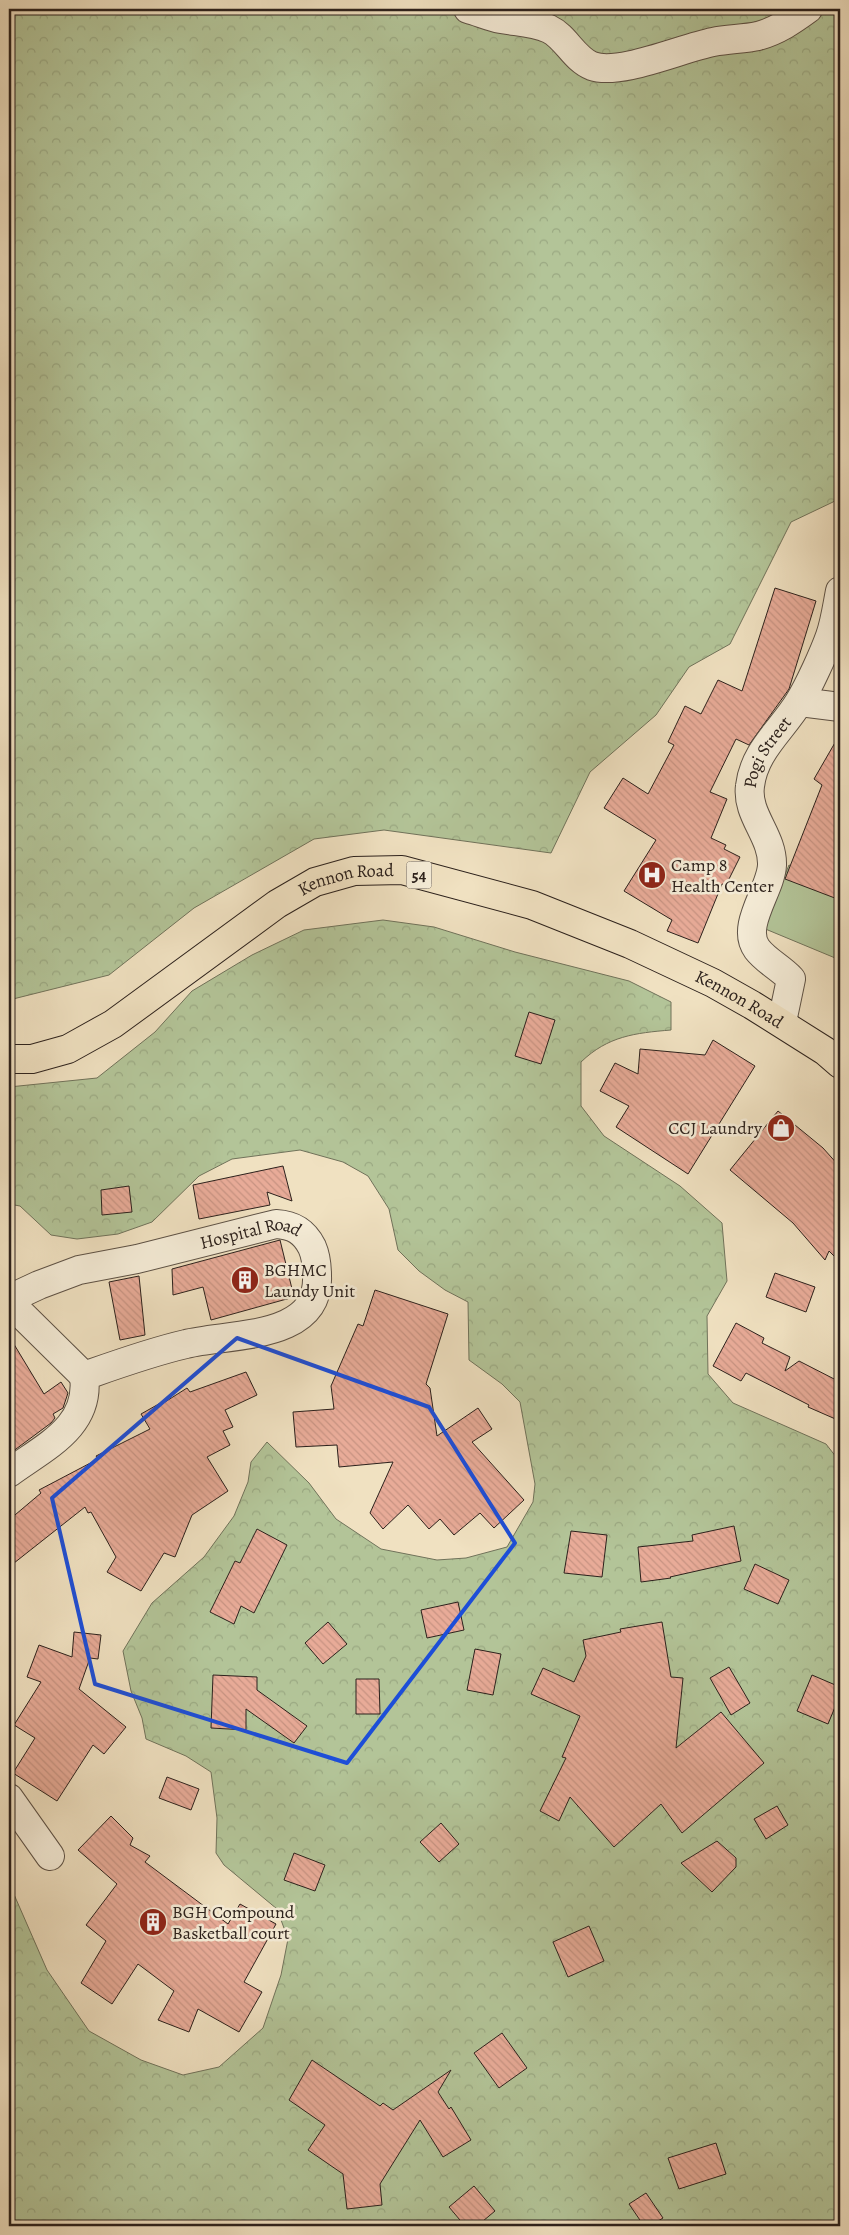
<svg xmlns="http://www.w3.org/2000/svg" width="849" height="2235" viewBox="0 0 849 2235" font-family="Alegreya,serif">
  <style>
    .forest { fill: url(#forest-crowns); stroke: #70725a }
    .park { fill: #b3c498; stroke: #70725a }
    .building { fill: url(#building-back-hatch); stroke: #2c211c }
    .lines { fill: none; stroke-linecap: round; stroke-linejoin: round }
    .minor-casing { stroke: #5d5145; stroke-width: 30 }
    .highway-casing { stroke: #2c211c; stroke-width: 30 }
    .minor { stroke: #f5ecd7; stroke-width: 28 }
    .highway { stroke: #f0e1c1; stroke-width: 28 }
    .marked { fill: none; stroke: #1d4ed8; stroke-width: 4; stroke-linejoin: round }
    .labels { text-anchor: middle; stroke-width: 5; stroke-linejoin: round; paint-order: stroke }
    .shield { fill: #f5ecd7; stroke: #685e54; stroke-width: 1 }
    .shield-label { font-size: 16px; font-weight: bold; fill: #2c211c }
    .street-label { font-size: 18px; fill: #2c211c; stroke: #f5ecd7 }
    .poi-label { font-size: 18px; fill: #2c211c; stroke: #f5ecd7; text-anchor: start }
  </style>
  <defs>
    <pattern id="forest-crowns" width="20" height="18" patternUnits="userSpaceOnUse" patternTransform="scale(1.25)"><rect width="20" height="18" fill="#b3c498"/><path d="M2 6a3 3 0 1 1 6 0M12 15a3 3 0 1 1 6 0" fill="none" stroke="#9aa882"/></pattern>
    <pattern id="building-back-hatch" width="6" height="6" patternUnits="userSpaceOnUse" patternTransform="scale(1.25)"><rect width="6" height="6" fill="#e8ab98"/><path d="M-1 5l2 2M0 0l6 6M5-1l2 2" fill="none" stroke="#c79382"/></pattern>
  </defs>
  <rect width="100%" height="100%" fill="#f0e1c1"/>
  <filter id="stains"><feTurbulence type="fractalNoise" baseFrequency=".004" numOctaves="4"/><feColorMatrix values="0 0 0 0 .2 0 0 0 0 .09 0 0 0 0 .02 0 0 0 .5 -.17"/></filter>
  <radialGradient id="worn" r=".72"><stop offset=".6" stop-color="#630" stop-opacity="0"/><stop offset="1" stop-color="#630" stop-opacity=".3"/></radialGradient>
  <g class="forest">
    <polygon points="9,9 840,9 840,497 833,502 791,522 730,644 689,667 656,715 590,772 551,853 384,830 314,839 194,908 109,975 9,1000"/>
    <path d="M 383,920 L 434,927 L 515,952 L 629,981 L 671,1002 L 671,1030 C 635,1033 608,1036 581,1062 L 581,1106 L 604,1136 L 680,1186 L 722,1223 L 727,1281 L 707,1316 L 708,1374 L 733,1403 L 826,1444 L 840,1462 L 840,2226 L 9,2226 L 9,1883 L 47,1970 L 89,2031 L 141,2060 L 183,2075 L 219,2067 L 263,2028 L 281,1975 L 288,1939 L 277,1909 L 224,1865 L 216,1853 L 217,1818 L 211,1772 L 186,1756 L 146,1739 L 142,1718 L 131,1691 L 123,1651 L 152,1603 L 204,1557 L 234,1516 L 248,1482 L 251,1462 L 267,1442 L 309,1483 L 336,1519 L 381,1549 L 437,1560 L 466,1558 L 507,1547 L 533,1502 L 535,1484 L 520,1402 L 502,1384 L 469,1360 L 468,1302 L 445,1290 L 419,1271 L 398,1250 L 389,1209 L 368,1176 L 343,1162 L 300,1150 L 232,1159 L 199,1176 L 152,1222 L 118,1234 L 77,1239 L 51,1235 L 20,1206 L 9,1204 L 9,1087 L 97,1078 L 155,1032 L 192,991 L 252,955 L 304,930 Z"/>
  </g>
  <polygon class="park" points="789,865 840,886 840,960 763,928"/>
  <g class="building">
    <polygon points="775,588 816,601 789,689 749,745 736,739 710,792 727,799 711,838 726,845 724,849 740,857 726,885 722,884 698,943 667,931 672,920 624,891 656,840 604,808 623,778 648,794 674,745 668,742 685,706 701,714 718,680 742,691"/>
    <polygon points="840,734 840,900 785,879 822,785 814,779"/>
    <polygon points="529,1012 555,1020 541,1064 515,1056"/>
    <polygon points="713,1040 755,1066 688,1174 616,1127 629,1106 600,1091 615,1063 638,1074 640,1049 705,1055"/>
    <polygon points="778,1111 823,1148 840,1167 840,1262 829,1251 825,1260 793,1223 730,1170"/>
    <polygon points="283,1166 292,1201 267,1192 270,1205 199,1219 193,1185"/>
    <polygon points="129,1186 132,1212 102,1215 101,1190"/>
    <polygon points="280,1240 294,1297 211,1320 203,1287 173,1295 172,1269"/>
    <polygon points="775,1273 815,1287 806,1312 766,1297"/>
    <polygon points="139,1276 145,1335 120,1340 109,1282"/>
    <polygon points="375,1290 448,1314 426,1384 430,1388 437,1436 478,1408 492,1429 472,1442 524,1500 494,1528 480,1513 454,1535 440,1519 429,1529 408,1505 383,1529 370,1513 393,1462 339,1467 337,1445 296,1447 293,1412 334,1409 331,1386 358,1324 363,1326"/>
    <polygon points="736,1323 764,1338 762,1343 790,1357 785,1371 799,1361 840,1382 840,1421 808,1407 809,1405 746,1373 741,1381 713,1366"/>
    <polygon points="9,1336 44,1394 61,1382 68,1393 63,1408 53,1414 55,1418 51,1423 12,1452 9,1448"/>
    <polygon points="246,1372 257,1395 225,1410 233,1427 223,1431 230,1445 207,1457 228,1491 192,1515 175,1557 164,1553 141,1591 107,1572 116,1557 91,1512 88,1513 85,1507 9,1567 9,1520 41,1493 39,1490 98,1459 96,1456 150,1429 141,1414 164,1401 165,1402 187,1388 190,1392"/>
    <polygon points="734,1526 741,1561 670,1577 671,1578 641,1582 638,1547 693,1541 692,1535"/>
    <polygon points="257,1529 287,1545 254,1613 241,1606 234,1624 210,1612 235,1561 240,1563"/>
    <polygon points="571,1531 607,1535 602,1577 564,1573"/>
    <polygon points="755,1564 789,1580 778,1604 744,1589"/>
    <polygon points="458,1602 464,1630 427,1638 421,1610"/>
    <polygon points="328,1622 347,1644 323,1664 305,1643"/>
    <polygon points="662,1622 671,1677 683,1678 676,1748 721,1712 764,1763 682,1833 661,1804 614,1847 570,1797 559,1821 540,1811 566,1758 562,1757 580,1716 531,1694 543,1668 574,1682 586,1656 583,1640 621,1632 620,1629"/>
    <polygon points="74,1632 101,1635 98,1659 90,1658 79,1689 126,1727 104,1754 93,1745 57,1801 13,1773 35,1738 14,1725 41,1682 27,1677 39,1645 72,1657"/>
    <polygon points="475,1649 501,1654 493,1695 467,1690"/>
    <polygon points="729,1667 750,1703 731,1715 710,1678"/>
    <polygon points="213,1675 257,1677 257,1690 307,1726 294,1743 246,1709 246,1730 211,1728"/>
    <polygon points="812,1675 840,1687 840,1695 828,1724 797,1711"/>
    <polygon points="356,1679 379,1679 380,1714 356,1714"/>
    <polygon points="167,1777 199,1789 191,1810 159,1798"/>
    <polygon points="777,1806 788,1825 766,1839 754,1819"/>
    <polygon points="111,1816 133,1838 130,1845 150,1856 145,1862 228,1924 240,1904 276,1924 244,1982 262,1992 239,2032 198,2009 189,2032 158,2020 174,1991 138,1964 112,2004 81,1983 106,1941 86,1925 117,1884 78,1850"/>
    <polygon points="441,1823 459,1844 439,1862 420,1842"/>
    <polygon points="717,1841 736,1858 736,1867 712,1892 681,1863"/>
    <polygon points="294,1853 325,1865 315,1891 284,1880"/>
    <polygon points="589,1926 604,1961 568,1977 553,1942"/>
    <polygon points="502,2033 527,2068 499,2088 474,2053"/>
    <polygon points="312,2060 380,2106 383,2103 393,2110 451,2070 438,2092 449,2109 451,2107 471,2140 443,2157 420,2120 380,2184 382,2205 347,2209 343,2174 308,2150 325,2125 289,2100"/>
    <polygon points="716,2143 726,2174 679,2189 668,2158"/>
    <polygon points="474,2186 495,2211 477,2226 465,2226 449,2207"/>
    <polygon points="646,2193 663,2218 650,2226 644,2226 629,2204"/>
  </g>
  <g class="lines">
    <defs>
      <g id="minor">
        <path d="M 468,9 C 479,12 490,17 501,19 C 517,22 534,22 549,29 C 566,37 574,59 592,66 C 620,76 682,48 713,42 C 728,39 744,39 758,36 C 777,31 793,20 808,9"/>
        <polyline points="800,702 840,707"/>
        <path id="s1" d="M 782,1022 L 791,979 C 781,968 766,961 757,949 C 740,926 771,890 772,865 C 773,836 746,815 750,786 C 754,751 782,730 799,702 C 809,686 824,653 830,636 C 835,622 837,606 840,591"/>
        <path id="s2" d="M 9,1299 L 39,1285 L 79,1270 L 137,1259 L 276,1224 C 293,1225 304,1231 312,1247 C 316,1256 317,1266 317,1276 C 320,1341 228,1333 186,1344 C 151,1352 118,1364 84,1376 C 91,1427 44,1447 9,1473"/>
        <polyline points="9,1302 84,1376"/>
        <polyline points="9,1798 50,1856"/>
      </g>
      <g id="highway">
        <path id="s3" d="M 9,1059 L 32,1059 L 68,1049 L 113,1024 L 277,904 L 315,882 L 354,871 L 402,870 L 532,905 L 630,944 L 713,983 L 752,1005 L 825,1051 L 840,1064"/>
      </g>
    </defs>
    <use href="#minor" class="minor-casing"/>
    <use href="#highway" class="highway-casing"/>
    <use href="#minor" class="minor"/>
    <use href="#highway" class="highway"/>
  </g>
  <path class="marked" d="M 237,1338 L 429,1407 L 515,1543 L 347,1763 L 95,1684 L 52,1498 Z"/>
  <defs>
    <symbol id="hospital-disc" viewBox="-11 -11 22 22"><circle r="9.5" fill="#8f2418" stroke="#f5ecd7"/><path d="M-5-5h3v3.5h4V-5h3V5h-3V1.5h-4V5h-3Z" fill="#fff"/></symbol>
    <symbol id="shop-disc" viewBox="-11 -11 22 22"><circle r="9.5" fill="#8f2418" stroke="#f5ecd7"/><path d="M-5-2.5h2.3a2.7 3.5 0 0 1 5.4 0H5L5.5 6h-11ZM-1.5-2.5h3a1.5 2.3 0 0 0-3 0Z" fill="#fff"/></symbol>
    <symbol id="building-disc" viewBox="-11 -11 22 22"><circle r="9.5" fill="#8f2418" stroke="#f5ecd7"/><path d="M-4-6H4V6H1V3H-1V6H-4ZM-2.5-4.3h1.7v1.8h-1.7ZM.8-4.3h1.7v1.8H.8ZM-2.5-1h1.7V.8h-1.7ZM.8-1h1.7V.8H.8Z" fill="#fff"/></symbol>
  </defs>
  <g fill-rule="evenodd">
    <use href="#hospital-disc" x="636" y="859" width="32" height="32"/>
    <use href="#shop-disc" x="765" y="1112" width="32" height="32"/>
    <use href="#building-disc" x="229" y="1264" width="32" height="32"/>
    <use href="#building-disc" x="137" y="1906" width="32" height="32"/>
  </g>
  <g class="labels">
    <rect class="shield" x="406.5" y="861.5" width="25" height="27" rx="4"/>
    <g class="shield-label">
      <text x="419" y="881">54</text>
    </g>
    <g class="street-label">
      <text dy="6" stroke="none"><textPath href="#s1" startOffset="299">Pogi Street</textPath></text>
      <text dy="6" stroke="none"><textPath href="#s3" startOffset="390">Kennon Road</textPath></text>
      <text dy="6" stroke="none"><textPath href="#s3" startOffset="810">Kennon Road</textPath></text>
      <text dy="6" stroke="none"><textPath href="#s2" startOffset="252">Hospital Road</textPath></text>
    </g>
    <g class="poi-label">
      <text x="671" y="871">Camp 8<tspan x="671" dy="21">Health Center</tspan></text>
      <text x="762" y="1134" text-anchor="end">CCJ Laundry</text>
      <text x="264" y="1276">BGHMC<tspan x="264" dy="21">Laundy Unit</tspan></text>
      <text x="172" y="1918">BGH Compound<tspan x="172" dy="21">Basketball court</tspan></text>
    </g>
  </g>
  <rect width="849" height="2235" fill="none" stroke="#f0e1c1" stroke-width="30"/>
  <rect x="10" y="10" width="829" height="2215" fill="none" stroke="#2c211c" stroke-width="2.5"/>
  <rect x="15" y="15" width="819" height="2205" fill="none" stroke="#2c211c"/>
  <rect width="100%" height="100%" filter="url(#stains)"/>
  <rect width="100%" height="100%" fill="url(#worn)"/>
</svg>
